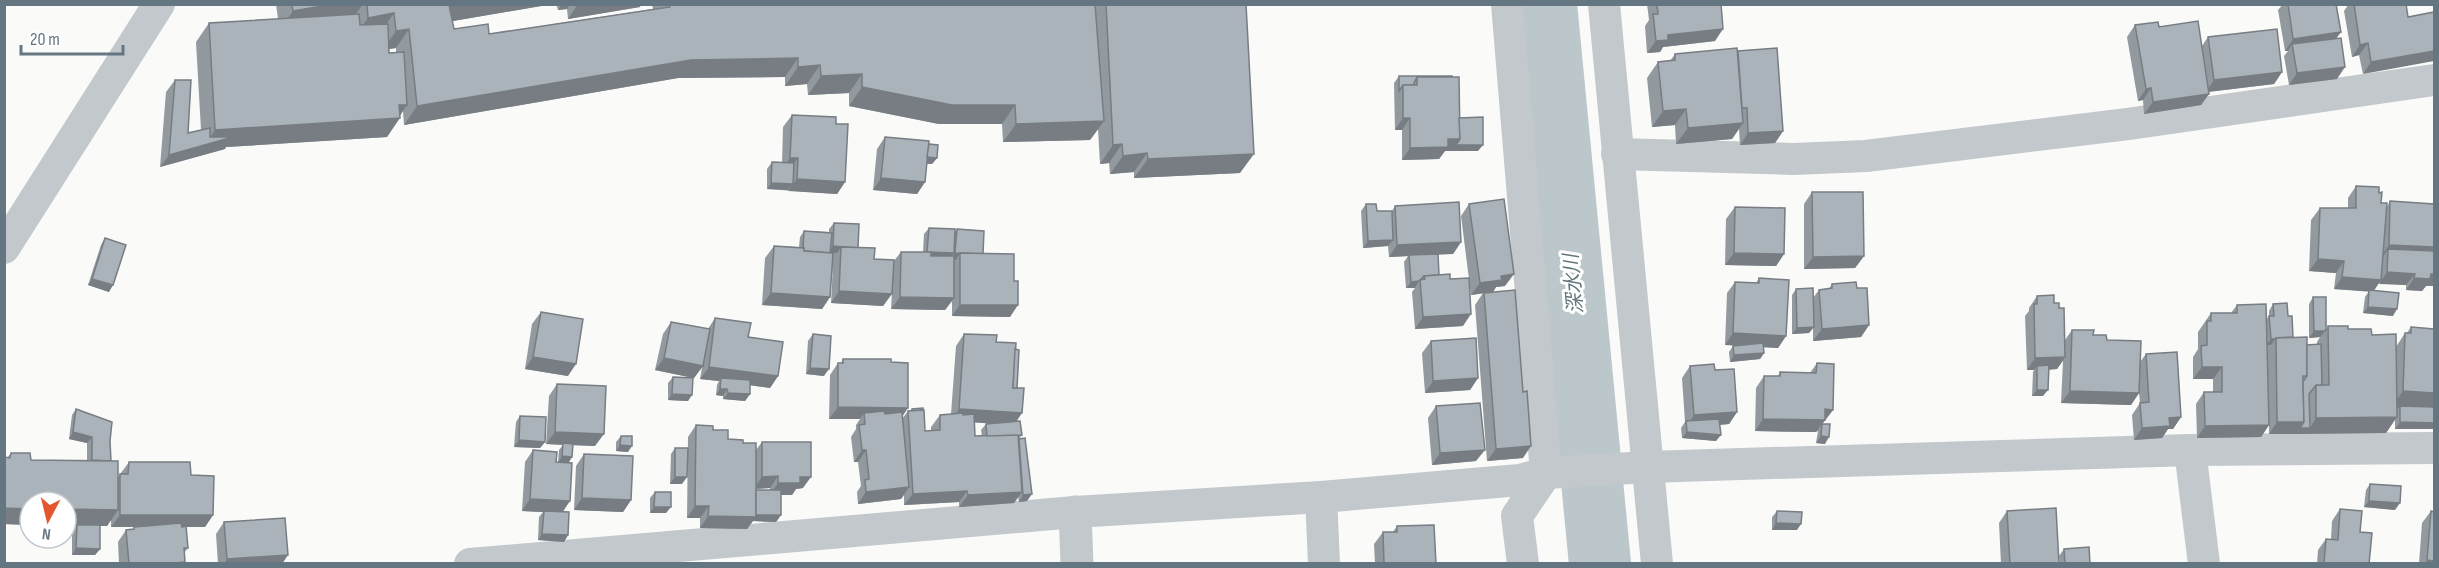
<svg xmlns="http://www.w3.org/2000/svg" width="2439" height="568" viewBox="0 0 2439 568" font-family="'Sofia Sans Condensed','Noto Sans JP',sans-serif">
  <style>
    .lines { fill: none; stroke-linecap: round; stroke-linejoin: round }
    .river { stroke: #bbc7cb; stroke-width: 62 }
    .minor { stroke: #c3c8cc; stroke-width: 32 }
    .tertiary { stroke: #c3c8cc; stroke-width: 33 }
    .wall { fill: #929a9f; fill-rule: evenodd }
    .shaded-wall { fill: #777d82 }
    .building { fill: #aab3b9; stroke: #777d82; stroke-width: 1.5 }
    .labels { text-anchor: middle; stroke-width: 6; stroke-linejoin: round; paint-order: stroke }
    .water-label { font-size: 20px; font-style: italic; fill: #60757c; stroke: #fff }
  </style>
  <rect width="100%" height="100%" fill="#fafaf8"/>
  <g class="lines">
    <polyline class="river" points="1546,4 1600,564"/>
    <g class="minor">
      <polyline points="1507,4 1546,473 1517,516 1523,564"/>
      <polyline points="1604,4 1657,564"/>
      <polyline points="1617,154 1794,159 1866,156 2128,124 2434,80"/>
      <polyline points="4,248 159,4"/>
      <polyline points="2190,450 2204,564"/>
      <polyline points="1321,497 1324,564"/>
      <polyline points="470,564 1075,512 1321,497 1520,480 1546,473 1648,467 2190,450 2434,448"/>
    </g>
    <polyline class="tertiary" points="1075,512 1077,564"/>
  </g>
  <g class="wall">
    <path d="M 276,4 L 553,4 L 452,21 L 454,29 L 489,34 L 653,9 L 652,4 L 1246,4 L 1240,173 L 1134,178 L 1134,172 L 1110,174 L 1109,163 L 1100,164 L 1098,129 L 1090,140 L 1003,142 L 1002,124 L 939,124 L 849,106 L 849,93 L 808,95 L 807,84 L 785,86 L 785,77 L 678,78 L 404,125 L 403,111 L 387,137 L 226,147 L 225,149 L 160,167 L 166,92 L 175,80 L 188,133 L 201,130 L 196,42 L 209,23 L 278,19 ZM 396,48 L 396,53 L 389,53 L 389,49 Z"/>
    <polygon points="556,4 641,4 640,7 568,19 567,9 558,10"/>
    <polygon points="1647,4 1721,4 1715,41 1663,47 1660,52 1647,53 1645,26 1649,20"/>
    <polygon points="2283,4 2336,4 2341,32 2336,38 2337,79 2289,85 2284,56 2288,51 2285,51 2278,10"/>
    <polygon points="2349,4 2406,4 2408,17 2363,74 2359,55 2352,57 2344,11"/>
    <polygon points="2135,25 2159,27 2202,46 2208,37 2282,72 2274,84 2209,92 2209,94 2201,105 2144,114 2143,100 2138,101 2127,37"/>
    <polygon points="1737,52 1783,131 1775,143 1740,145 1739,129 1732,139 1676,144 1675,125 1652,127 1647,78 1658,62 1670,61 1675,54"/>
    <polygon points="1399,76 1452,76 1459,118 1478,151 1445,151 1439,159 1402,160 1402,130 1395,130 1394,83"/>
    <polygon points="792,115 836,124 845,182 837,194 767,189 767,169 772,162 782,163 783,127"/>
    <polygon points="885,137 929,144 937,158 932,164 927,164 925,182 917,194 873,190 877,149"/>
    <polygon points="2356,186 2379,193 2381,203 2387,207 2390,201 2426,286 2422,291 2406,290 2406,285 2379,283 2373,291 2393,316 2363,313 2365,297 2369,291 2334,289 2336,273 2309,271 2311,220 2320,208 2348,208 2348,198"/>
    <polygon points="1812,192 1864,256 1855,268 1804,269 1804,204"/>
    <polygon points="1366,204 1377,211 1392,211 1395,206 1461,242 1453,254 1438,254 1439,275 1450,279 1463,326 1415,329 1412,292 1415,288 1406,288 1404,262 1408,256 1389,257 1388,246 1363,248 1361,211"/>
    <polygon points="1469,204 1505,286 1496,287 1493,292 1484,293 1523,458 1487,461 1475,305 1483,293 1471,295 1461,216"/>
    <polygon points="1735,207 1784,254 1776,266 1725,265 1726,219"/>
    <polygon points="834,223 858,248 874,259 893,262 901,252 923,252 924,234 929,228 954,233 957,229 983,254 1010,317 952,316 952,301 945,310 891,309 892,292 883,306 831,303 833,264 830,297 822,309 762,305 765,258 774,246 799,247 800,237 804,231 829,232 829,229"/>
    <polygon points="105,238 109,292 88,285 101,245"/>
    <polygon points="1759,278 1786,336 1778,348 1763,347 1764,353 1760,359 1730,362 1729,352 1733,346 1736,345 1725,345 1727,293 1735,282 1756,283"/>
    <polygon points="1832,284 1857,288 1869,325 1861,337 1813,341 1813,328 1809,333 1792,334 1792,295 1796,289 1813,298 1819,290 1829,289"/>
    <polygon points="2037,296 2054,303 2059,308 2065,340 2072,330 2093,335 2107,340 2140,362 2146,354 2181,417 2173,429 2168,429 2162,438 2134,440 2132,415 2140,403 2139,392 2139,393 2131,405 2061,403 2063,361 2057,369 2048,370 2043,396 2032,396 2033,372 2034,370 2027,370 2025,316 2029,311 2029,308"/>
    <polygon points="2313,297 2326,329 2328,326 2372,335 2396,347 2405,333 2407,333 2411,327 2434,429 2395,429 2395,419 2386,433 2269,434 2269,425 2261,437 2197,438 2196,404 2204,392 2213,392 2213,379 2193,379 2193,357 2198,349 2198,332 2211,313 2231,313 2237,305 2266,320 2269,316 2269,311 2273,304 2288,316 2293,338 2307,345 2317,344 2317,342 2320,337 2309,338 2309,304"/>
    <polygon points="541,312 568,376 525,369 532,324"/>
    <polygon points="715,318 748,337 778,376 770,388 750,385 750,394 745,401 723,399 723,396 716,395 717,385 719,381 700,379 702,367 694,378 693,378 688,401 668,400 668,383 673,377 693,378 655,370 663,334 671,322 708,329"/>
    <polygon points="813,334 824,376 806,374 808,341"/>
    <path d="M 964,334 L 996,342 L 1016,422 L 1022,435 L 1019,439 L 1027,501 L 1019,502 L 1018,497 L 1014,503 L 959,507 L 959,502 L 904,505 L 904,495 L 901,499 L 858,504 L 857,492 L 861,486 L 858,462 L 854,462 L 851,437 L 856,429 L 856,425 L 860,419 L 829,419 L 830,375 L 838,363 L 841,363 L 843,359 L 902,416 L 902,419 L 908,411 L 910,411 L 912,409 L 925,431 L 931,430 L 931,427 L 940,415 L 951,414 L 956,346 ZM 974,422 L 993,423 L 986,424 L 981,430 L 982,436 L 975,436 Z"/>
    <polygon points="1431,341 1478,378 1470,390 1425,393 1422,353"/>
    <polygon points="1817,363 1833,410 1822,424 1825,444 1816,443 1818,431 1816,432 1755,431 1756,388 1764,376 1778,376 1780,372 1810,373"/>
    <polygon points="1690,366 1715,370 1737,412 1729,424 1720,425 1716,441 1682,438 1681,428 1685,422 1682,378"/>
    <polygon points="557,384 595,446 573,445 568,462 562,512 568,535 564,542 538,540 539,517 543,512 522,511 525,462 533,450 556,462 558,462 559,450 563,445 546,444 549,396"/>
    <polygon points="1436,406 1476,461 1432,465 1428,418"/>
    <polygon points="76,409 110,441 111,461 118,477 129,462 191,475 213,515 205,527 186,527 188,548 184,553 185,562 184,564 119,564 118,542 126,530 133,530 134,527 136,527 111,527 111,520 107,526 100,526 100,549 95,555 72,555 72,532 76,526 66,526 66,502 30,502 30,525 4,524 4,457 7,458 11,453 31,460 87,460 87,443 69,439 72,415"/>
    <polygon points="520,416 545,442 540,448 514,447 516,422"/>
    <path d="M 696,425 L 713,430 L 728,439 L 743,443 L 756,450 L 762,442 L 803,488 L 796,489 L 792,495 L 781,495 L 781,515 L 776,522 L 753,521 L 747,529 L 700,528 L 700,518 L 687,518 L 688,437 ZM 770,488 L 770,490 L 756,490 L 756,489 Z"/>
    <polygon points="621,436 628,452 616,451 616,442"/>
    <polygon points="675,448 682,484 670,484 671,454"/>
    <polygon points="584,454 631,500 623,512 574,510 576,466"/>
    <polygon points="2370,484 2395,510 2364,507 2366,490"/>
    <polygon points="655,492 666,513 650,513 650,498"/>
    <polygon points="2340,509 2360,532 2369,564 2317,564 2318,550 2326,539 2331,539 2332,521"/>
    <polygon points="1777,511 1797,530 1772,530 1772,517"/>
    <polygon points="2007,511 2059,564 2001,564 1999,523"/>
    <polygon points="2431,511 2434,564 2419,564 2422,523"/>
    <polygon points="224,522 282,564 218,564 216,534"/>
    <polygon points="1397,526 1436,564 1375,564 1374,544 1383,532 1393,532"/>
    <polygon points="2064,549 2090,564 2060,564 2059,556"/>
  </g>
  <g class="shaded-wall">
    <polygon points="334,4 363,4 353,18 280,29 293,11"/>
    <polygon points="455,4 553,4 436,24 449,5"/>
    <polygon points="562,4 570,4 567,9 558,10"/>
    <polygon points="578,4 641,4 640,7 568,19"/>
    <polygon points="394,13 381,32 355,36 368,18"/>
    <polygon points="409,29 396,48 383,50 396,31"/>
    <polygon points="1723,29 1715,41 1663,47 1660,52 1647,53 1656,41 1668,35"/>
    <polygon points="2341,32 2332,44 2292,44 2288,51 2285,51 2293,39"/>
    <polygon points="2368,43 2359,55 2352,57 2360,45"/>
    <polygon points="2434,51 2434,61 2363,74 2371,62"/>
    <polygon points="798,58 785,77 678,78 404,125 417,106 691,60"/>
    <polygon points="820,65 807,84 785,86 798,67"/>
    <polygon points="2345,67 2337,79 2289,85 2297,73"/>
    <polygon points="2282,72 2274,84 2206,92 2214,80"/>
    <polygon points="862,74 849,93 808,95 821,76"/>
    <polygon points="862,87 1015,105 1002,124 939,124 849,106"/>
    <polygon points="2151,88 2143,100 2138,101 2146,89"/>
    <polygon points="2209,94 2201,105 2144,114 2153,102"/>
    <polygon points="399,105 407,105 398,118 400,118 387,137 226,147 225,149 160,167 169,155 205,145 215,130"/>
    <polygon points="1686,109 1675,125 1652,127 1663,111"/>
    <polygon points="1403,118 1410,118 1402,130 1395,130"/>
    <polygon points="1104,121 1090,140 1003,142 1016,124"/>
    <polygon points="1743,123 1732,139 1676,144 1688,128"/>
    <polygon points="1783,131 1775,143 1740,145 1748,133"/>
    <polygon points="1448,139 1460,139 1483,145 1478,151 1445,151 1439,159 1402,160 1410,148"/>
    <polygon points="1122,144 1109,163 1100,164 1113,145"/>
    <polygon points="1147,153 1134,172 1110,174 1123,156"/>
    <polygon points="1254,154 1240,173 1134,178 1148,159"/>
    <polygon points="927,157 937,158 932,164 923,163"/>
    <polygon points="790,158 798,158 789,170 781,170"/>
    <polygon points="881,178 925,182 917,194 873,190"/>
    <polygon points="797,179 845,182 837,194 788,191"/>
    <polygon points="771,183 793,184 788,190 767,189"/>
    <polygon points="1393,240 1388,246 1363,248 1368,241"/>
    <polygon points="1461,242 1453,254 1389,257 1397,245"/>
    <polygon points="2389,245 2434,247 2434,259 2388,249 2383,257 2380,257"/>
    <polygon points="833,246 858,248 841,247 837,253 828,253"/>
    <polygon points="927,252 954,253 949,260 923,258"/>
    <polygon points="955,253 983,254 960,253 956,260 951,259"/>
    <polygon points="1734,253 1784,254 1776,266 1725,265"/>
    <polygon points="1864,256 1855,268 1804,269 1813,257"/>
    <polygon points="2318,259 2344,261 2336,273 2309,271"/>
    <polygon points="2387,272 2415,274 2406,285 2379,284"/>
    <polygon points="1514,274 1505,286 1496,287 1493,292 1471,295 1480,283 1501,276"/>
    <polygon points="2431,274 2434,274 2434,286 2426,286 2422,291 2406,290 2414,278"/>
    <polygon points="2342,277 2381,280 2373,292 2334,289"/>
    <polygon points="92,279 113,285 109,292 88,285"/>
    <polygon points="1419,281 1415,288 1406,288 1411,282"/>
    <polygon points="839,291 892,294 883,306 831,303"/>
    <polygon points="771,293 830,297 822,309 762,305"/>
    <polygon points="900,297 954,298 945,310 891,309"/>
    <polygon points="960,305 1018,305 1010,317 952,316"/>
    <polygon points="2368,307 2397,309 2393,316 2363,313"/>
    <polygon points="1471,314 1463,326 1415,329 1423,317"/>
    <polygon points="1869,325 1861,337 1813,341 1822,329"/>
    <polygon points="1814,327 1809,333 1792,334 1797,328"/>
    <polygon points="2314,331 2325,331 2320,337 2309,338"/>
    <polygon points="1733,333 1786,336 1778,348 1725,345"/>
    <polygon points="2271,339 2275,339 2271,345 2266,345"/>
    <polygon points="1764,353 1760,359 1730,362 1734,355"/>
    <polygon points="533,357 576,364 568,376 525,369"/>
    <polygon points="2065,357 2057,369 2037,370 2037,366 2034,370 2027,370 2035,358"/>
    <polygon points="664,358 703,366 694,378 655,370"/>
    <polygon points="709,367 778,376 770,388 721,381 721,378 719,381 700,379"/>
    <polygon points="2202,367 2222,367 2213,379 2193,379"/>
    <polygon points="810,368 829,369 824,376 806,374"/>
    <polygon points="1478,378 1470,390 1425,393 1433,381"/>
    <polygon points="720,389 727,389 723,396 716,395"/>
    <polygon points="2037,390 2048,390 2043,396 2032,396"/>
    <polygon points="2070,391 2139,393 2131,405 2061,403"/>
    <polygon points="2403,391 2434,393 2434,410 2391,407"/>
    <polygon points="728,393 750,394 745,401 723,399"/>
    <polygon points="672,394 692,395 688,401 668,400"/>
    <polygon points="838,407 908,408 900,420 864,413 860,419 829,419"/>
    <polygon points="959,409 1022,413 1014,425 951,421"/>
    <polygon points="1825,409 1833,410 1816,432 1755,431 1763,419"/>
    <polygon points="1737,412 1729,424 1686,427 1694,415"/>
    <polygon points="2181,417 2173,429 2168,429 2162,438 2134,440 2142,428 2169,418"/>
    <polygon points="2397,417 2386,433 2296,434 2300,428 2310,428 2316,418"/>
    <polygon points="2277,422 2304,422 2296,434 2269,434"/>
    <polygon points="2400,422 2434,423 2434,429 2395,429"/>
    <polygon points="2269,425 2261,437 2197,438 2205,426"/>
    <polygon points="73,432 92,437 87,443 69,439"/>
    <polygon points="555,432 604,434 595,446 546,444"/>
    <polygon points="1687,432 1721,435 1716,441 1682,438"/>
    <polygon points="1821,436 1829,437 1825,444 1816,443"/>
    <polygon points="519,440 545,442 540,448 514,447"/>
    <polygon points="620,445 632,446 628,452 616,451"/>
    <polygon points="1531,446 1523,458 1487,461 1496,449"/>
    <polygon points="862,450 866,450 858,462 854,462"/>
    <polygon points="1485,450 1476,461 1432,465 1440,453"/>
    <polygon points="562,456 572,457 568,464 558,463"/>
    <polygon points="778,476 770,488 753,489 762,477"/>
    <polygon points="675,477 687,477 682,484 670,484"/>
    <polygon points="800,477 811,477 803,488 796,489 792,495 770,495 778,483"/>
    <polygon points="909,487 901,499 858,504 866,492"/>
    <polygon points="967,491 959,502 904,505 913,494"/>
    <polygon points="1022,492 1014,503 959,507 968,495"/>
    <polygon points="1032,494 1027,501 1019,502 1023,495"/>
    <polygon points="582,498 631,500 623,512 574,510"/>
    <polygon points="530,499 570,501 562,513 522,511"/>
    <polygon points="2369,501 2400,503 2395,510 2364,507"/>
    <polygon points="695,506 709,506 700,518 687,518"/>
    <polygon points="654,507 671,507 666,513 650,513"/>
    <polygon points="4,508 30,509 30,525 4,524"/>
    <polygon points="66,509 118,510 107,526 66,526"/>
    <polygon points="120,515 213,515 205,527 111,527"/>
    <polygon points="752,515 781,515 776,522 753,521 747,529 700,528 708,516"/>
    <polygon points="1776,523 1801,524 1797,530 1772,530"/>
    <polygon points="542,534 568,535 564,542 538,540"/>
    <polygon points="76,548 100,549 95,555 72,555"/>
    <polygon points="288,555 282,564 224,564 227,559"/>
    <polygon points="2427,560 2434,561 2434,564 2425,564"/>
  </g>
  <g class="building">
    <polygon points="292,4 334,4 293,11"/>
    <polygon points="367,4 455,4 449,5 454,29 488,24 489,34 670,7 669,4 1095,4 1104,121 1016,124 1015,105 952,105 862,87 862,74 821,76 820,65 798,67 798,58 691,60 417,106 409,29 396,31 394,13 368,18"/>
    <polygon points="1106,4 1246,4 1254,154 1148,159 1147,153 1123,156 1122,144 1113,145"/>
    <polygon points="1657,4 1721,4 1723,29 1668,35 1668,40 1656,41 1653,14 1658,14"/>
    <polygon points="2288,4 2336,4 2341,32 2293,39"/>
    <polygon points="2354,4 2406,4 2408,17 2434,12 2434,51 2371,62 2368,43 2360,45"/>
    <polygon points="359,14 360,25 388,24 389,53 404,52 407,105 399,105 400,118 215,130 209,23"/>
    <polygon points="2198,21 2209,94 2153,102 2151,88 2146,89 2135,25 2158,22 2159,27"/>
    <polygon points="2277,29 2282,72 2214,80 2208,37"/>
    <polygon points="2341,38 2345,67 2297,73 2292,44"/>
    <polygon points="1737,48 1743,123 1688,128 1686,109 1663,111 1658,62 1675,60 1675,54"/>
    <polygon points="1777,48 1783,131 1748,133 1747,108 1742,108 1738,51"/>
    <polygon points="1399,76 1452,76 1452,77 1417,77 1414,83 1414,85 1403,85 1399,91"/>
    <polygon points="1417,77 1459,77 1460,139 1448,139 1448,147 1410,148 1410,118 1403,118 1403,85 1417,85"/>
    <polygon points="175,80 191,80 188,133 210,128 210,137 233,137 169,155"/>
    <polygon points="792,115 836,117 836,124 848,124 845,182 797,179 798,158 790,158"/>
    <polygon points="1483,117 1483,145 1456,145 1460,139 1459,118"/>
    <polygon points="885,137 929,141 925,182 881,178"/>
    <polygon points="929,144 938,145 937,158 927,157"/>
    <polygon points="772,162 794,163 793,184 771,183"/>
    <polygon points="2356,186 2379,187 2379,193 2382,192 2381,203 2387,203 2381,280 2342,277 2344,261 2318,259 2320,208 2356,208"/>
    <polygon points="1812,192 1863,192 1864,256 1813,257"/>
    <polygon points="1504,199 1514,274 1501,276 1502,280 1480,283 1469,204"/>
    <polygon points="2390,201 2434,204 2434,247 2389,245"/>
    <polygon points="1459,202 1461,242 1397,245 1395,206"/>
    <polygon points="1366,204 1376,204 1377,211 1392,211 1393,240 1368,241"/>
    <polygon points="1735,207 1785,208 1784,254 1734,253"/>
    <polygon points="834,223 859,224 858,248 833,246"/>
    <polygon points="929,228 955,229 954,253 927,252"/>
    <polygon points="957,229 984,231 983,254 955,253"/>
    <polygon points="804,231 832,233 830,253 804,251 804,248 803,248"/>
    <polygon points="105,238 126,245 113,285 92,279"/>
    <polygon points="774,246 804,248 804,251 833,253 830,297 771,293"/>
    <polygon points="841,247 875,248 874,259 894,260 892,294 839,291"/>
    <polygon points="2388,249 2434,251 2434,274 2431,274 2430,279 2414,278 2415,274 2387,272"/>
    <polygon points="901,252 931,252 931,256 954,256 954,298 900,297"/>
    <polygon points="960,253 1014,254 1014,281 1018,281 1018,305 960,305"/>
    <polygon points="1438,254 1439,275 1424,276 1419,281 1411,282 1409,255"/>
    <polygon points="1450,274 1450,279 1469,278 1471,314 1423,317 1420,280 1425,279 1424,276"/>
    <polygon points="1759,278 1789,280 1786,336 1733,333 1735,282 1759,283"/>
    <polygon points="1856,282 1857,288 1867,288 1869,325 1822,329 1819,290 1832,288 1832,284"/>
    <polygon points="1813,288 1814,327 1797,328 1796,289"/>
    <polygon points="1515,290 1523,392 1527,391 1531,446 1496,449 1484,293"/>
    <polygon points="2369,290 2399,293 2397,309 2368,307"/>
    <polygon points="2054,295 2054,303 2059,303 2059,308 2064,308 2065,357 2035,358 2034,304 2037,304 2037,296"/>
    <polygon points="2313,297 2326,297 2326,329 2325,331 2314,331"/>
    <polygon points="2287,303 2288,316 2292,316 2293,337 2276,338 2276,339 2271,339 2269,316 2274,316 2273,304"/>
    <polygon points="2266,304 2269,425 2205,426 2204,392 2222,392 2222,367 2202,367 2201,346 2207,345 2207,321 2211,321 2211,313 2237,313 2237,305"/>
    <polygon points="541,312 583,319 576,364 533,357"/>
    <polygon points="715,318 751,323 748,337 783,342 778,376 709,367"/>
    <polygon points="671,322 710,329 703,366 664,358"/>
    <polygon points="2328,326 2348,326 2348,329 2371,329 2372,335 2396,334 2397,417 2316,418 2316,385 2329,385"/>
    <polygon points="2411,327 2434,329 2434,393 2403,391 2405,333 2411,333"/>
    <polygon points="2072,330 2094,330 2093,335 2106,335 2107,340 2141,341 2139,393 2070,391"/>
    <polygon points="813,334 831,336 829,369 810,368"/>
    <polygon points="964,334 997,335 996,342 1016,343 1013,388 1024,388 1022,413 959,409"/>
    <polygon points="2307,337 2307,376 2303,376 2304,422 2277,422 2276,338"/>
    <polygon points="1476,338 1478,378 1433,381 1431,341"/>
    <polygon points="1763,343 1764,353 1734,355 1733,346"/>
    <polygon points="2321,344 2322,385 2316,385 2309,394 2310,428 2300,428 2304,422 2303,382 2307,376 2307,345"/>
    <polygon points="1015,349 1019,350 1017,388 1013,388"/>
    <polygon points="2177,352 2181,417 2169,418 2170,426 2142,428 2140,403 2149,402 2146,354"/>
    <polygon points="843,359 891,359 891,362 908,363 908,408 838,407 838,363 843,363"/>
    <polygon points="1817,363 1834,364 1833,410 1825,409 1825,420 1763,419 1764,376 1780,376 1780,372 1816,373"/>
    <polygon points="1714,364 1715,370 1734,369 1737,412 1694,415 1690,366"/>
    <polygon points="2049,365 2048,390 2037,390 2037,366"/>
    <polygon points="673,377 693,378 692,395 672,394"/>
    <polygon points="721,378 750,380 750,394 728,393 727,389 720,389"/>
    <polygon points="557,384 606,386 604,434 555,432"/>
    <polygon points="1480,403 1485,450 1440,453 1436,406"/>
    <polygon points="2400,406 2434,407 2434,423 2400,422"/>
    <polygon points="923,408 923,410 912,411 912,409"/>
    <polygon points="76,409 112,422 110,441 111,461 92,460 92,437 73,432"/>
    <polygon points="924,410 925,431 940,430 940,415 963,413 963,415 974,414 975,436 1018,434 1022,492 968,495 967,491 913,494 908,411"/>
    <polygon points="884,411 885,414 902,412 909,487 866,492 865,480 869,479 866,450 862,450 859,425 865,424 864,413"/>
    <polygon points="520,416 546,417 545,442 519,440"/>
    <polygon points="1719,419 1721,435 1687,432 1686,421"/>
    <polygon points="1020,421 1022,435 987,436 986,424"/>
    <polygon points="1822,424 1830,424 1829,437 1821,436"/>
    <polygon points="696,425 713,426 713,430 728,430 728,439 743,440 743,443 756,443 756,517 708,516 709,506 695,506"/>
    <polygon points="621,436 632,436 632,446 620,445"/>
    <polygon points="1025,438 1032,494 1023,495 1019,439"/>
    <polygon points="762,442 811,442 811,477 800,477 800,483 778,483 778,476 762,477"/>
    <polygon points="563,443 573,444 572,457 562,456"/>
    <polygon points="675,448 688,448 687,477 675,477"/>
    <polygon points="533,450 557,452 556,462 572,463 570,501 530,499"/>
    <polygon points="11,453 30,453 31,460 118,461 118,510 66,509 66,502 30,502 30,509 4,508 4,457 10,458"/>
    <polygon points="584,454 633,456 631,500 582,498"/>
    <polygon points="129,462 190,462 191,475 214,476 213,515 120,515 120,474 128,474"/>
    <polygon points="2370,484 2401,486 2400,503 2369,501"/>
    <rect x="756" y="490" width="25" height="25"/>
    <polygon points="655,492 671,492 671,507 654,507"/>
    <polygon points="2056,508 2059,564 2010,564 2007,511"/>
    <polygon points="2340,509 2362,511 2360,532 2372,533 2369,564 2324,563 2326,539 2338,540"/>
    <polygon points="544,511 569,512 568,535 542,534"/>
    <polygon points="1777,511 1802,512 1801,524 1776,523"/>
    <polygon points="2431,511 2434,512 2434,561 2427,560"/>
    <polygon points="285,518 288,555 227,559 224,522"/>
    <polygon points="181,523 182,527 186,526 188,548 184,548 185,562 165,564 129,564 126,530 134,529 134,527"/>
    <polygon points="77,525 100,525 100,549 76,548"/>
    <polygon points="1434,525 1436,564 1384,564 1383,532 1397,532 1397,526"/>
    <polygon points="2089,547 2090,564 2065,564 2064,549"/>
  </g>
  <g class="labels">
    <g class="water-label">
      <text transform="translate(1573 284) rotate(-95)" y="7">深水川</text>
    </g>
  </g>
  <rect width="2439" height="568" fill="none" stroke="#657683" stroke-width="12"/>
  <g transform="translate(48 520) rotate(187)"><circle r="28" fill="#ffffff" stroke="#c1c8cd" stroke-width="1.5"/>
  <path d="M0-4.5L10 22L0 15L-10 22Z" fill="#e4572e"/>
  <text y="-9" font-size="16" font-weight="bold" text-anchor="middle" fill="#657683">N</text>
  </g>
  <path d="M21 45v9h102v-9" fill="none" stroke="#657683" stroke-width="3"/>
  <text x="30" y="45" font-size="18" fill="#657683" stroke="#ffffff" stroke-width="4.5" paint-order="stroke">20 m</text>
</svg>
